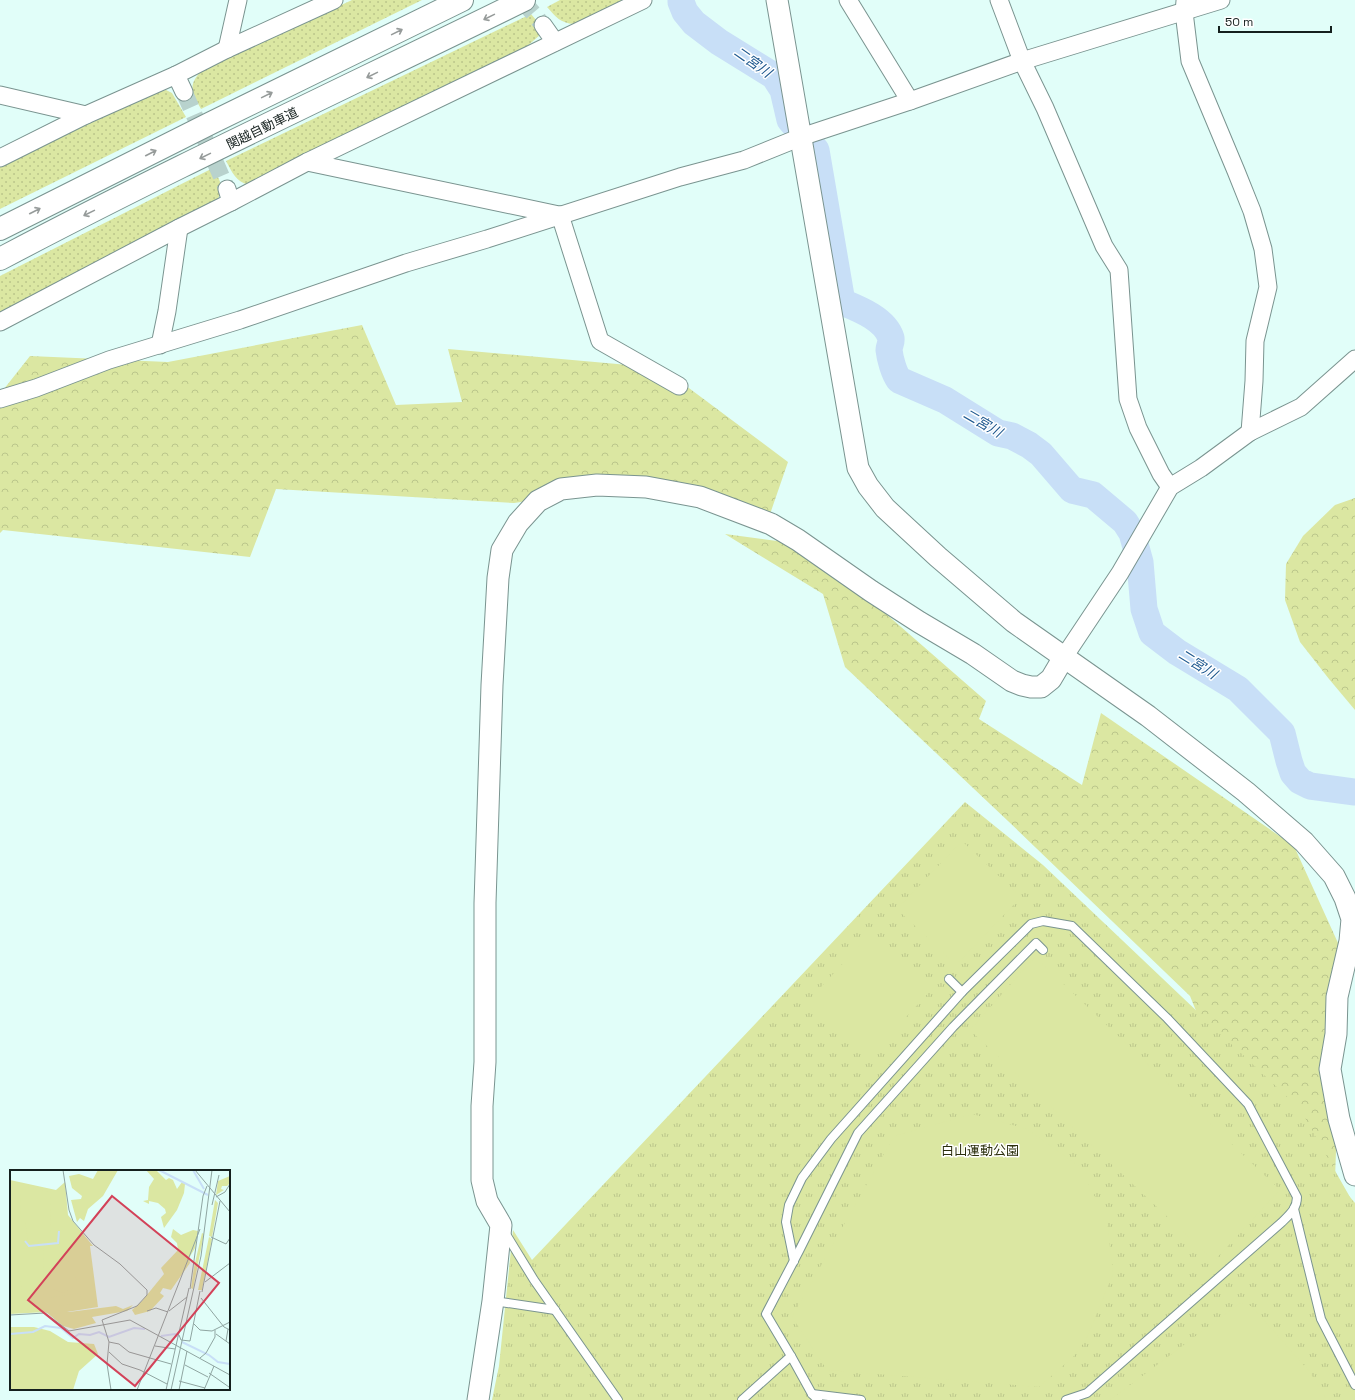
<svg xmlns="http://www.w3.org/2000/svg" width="1355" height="1400" viewBox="0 0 1355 1400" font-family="'Space Grotesk','Noto Sans JP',sans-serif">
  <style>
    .grass { fill: url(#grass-dots) }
    .forest { fill: url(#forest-crowns) }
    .park { fill: url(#park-tufts) }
    .garden { fill: #dbe7a2 }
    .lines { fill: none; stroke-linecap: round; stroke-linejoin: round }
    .river { stroke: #c8dff7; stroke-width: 27 }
    .minor-tunnel { stroke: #b8d2cd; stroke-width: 17; stroke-dasharray: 17 8; stroke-linecap: butt }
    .service-casing { stroke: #7a9490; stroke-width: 10 }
    .minor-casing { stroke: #7a9490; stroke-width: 19 }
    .tertiary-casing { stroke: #7a9490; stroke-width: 23 }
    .motorway-casing { stroke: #7a9490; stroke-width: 24 }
    .service { stroke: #fff; stroke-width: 8 }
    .minor { stroke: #fff; stroke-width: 17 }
    .tertiary { stroke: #fff; stroke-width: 21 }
    .motorway { stroke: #fff; stroke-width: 22 }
    .oneway { stroke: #969b9a }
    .labels { text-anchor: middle; stroke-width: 3; stroke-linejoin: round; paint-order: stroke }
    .street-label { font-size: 13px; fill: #15201e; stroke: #fff }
    .park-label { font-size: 13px; fill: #2b2f0d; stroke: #fff }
    .water-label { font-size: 14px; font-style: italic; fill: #1f598f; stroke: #fff }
    .inset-river { fill: none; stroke: #c8dff7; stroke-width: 2 }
    .inset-road { fill: none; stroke: #8fa5a1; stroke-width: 1 }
    .view { fill: #d34259; fill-opacity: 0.15; stroke: #d34259; stroke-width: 2 }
    .inset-edge { fill: none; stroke: #15201e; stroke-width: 2 }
  </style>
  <defs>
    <pattern id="grass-dots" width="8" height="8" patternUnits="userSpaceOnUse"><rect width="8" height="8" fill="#dbe7a2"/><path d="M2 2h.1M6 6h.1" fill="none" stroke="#bbc68b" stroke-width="1.8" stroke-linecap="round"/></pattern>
    <pattern id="forest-crowns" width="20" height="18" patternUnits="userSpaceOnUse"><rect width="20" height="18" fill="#dbe7a2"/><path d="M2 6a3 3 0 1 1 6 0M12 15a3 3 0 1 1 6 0" fill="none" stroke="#bbc68b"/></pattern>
    <pattern id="park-tufts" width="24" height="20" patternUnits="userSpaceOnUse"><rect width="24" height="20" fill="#dbe7a2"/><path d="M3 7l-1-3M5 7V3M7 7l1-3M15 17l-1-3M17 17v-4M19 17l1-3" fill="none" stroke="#bbc68b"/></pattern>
  </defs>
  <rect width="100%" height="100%" fill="#e1fef9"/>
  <g class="grass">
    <path d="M 352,0 L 422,0 L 201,109 C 192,92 187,86 202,70 Z"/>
    <path d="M 560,0 L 629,0 L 574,24 C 560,23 556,17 547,7 Z"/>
    <path d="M 531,14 L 542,27 L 540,35 L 525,48 L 249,185 C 236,182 232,172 226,161 Z"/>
    <polygon points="166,90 172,93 186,117 0,209 0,166 156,92"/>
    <path d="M 213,168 C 219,180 226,187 217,200 L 0,320 L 0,276 Z"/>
  </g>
  <g class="forest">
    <polygon points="362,325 396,405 462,402 448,349 662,368 788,462 769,517 635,485 514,503 276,489 250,557 3,530 0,533 0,394 30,356 168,362"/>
    <polygon points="1355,498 1355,710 1329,679 1300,642 1285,600 1286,564 1303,536 1335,505"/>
    <polygon points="725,534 807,545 986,701 979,719 1082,785 1101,713 1294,846 1343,954 1335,1179 1355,1203 1355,1363 1239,1117 1190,996 1008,821 845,667 823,594"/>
  </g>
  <polygon class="park" points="965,802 1043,865 1300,1109 1355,1206 1355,1400 492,1400 499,1366 513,1230 532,1260"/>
  <g class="garden">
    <polygon points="962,841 1021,897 956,965 897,909"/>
    <polygon points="872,932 933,988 870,1056 809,1000"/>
    <polygon points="1035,957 1280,1190 1214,1261 970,1030"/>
    <polygon points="972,1114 1027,1129 1080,1167 1107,1221 1113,1274 1086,1340 1073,1357 1039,1387 827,1370 792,1317 894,1136"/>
    <polygon points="1240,1303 1251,1306 1309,1371 1327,1400 1110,1400"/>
  </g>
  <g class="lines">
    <path class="river" d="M 681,0 L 681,2 L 685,12 L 694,23 L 719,42 L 774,76 L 783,90 L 790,120 L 816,150 L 842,302 C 859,309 885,319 891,338 C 892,342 889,346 889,350 C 890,359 894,373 899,380 L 945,400 L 998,433 L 1012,436 L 1029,445 L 1041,454 L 1072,490 L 1093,495 L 1125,522 L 1132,533 L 1140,562 L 1144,609 L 1152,633 L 1177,652 L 1238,689 L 1282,733 L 1289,761 L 1293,773 L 1300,781 L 1310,786 L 1355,792"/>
    <g class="minor-tunnel">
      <polyline points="522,0 543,25"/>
      <polyline points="184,92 227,189"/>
    </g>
    <defs>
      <g id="service">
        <polyline points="949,979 962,992"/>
        <polyline points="1294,1209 1321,1319 1355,1385"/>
        <polyline points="504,1231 534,1280 618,1400"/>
        <path d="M 794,1261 L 786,1222 L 789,1205 L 802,1178 L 831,1139 L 962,992 L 1031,924 L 1043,921 L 1072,926 L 1167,1018 L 1248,1104 L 1297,1197 C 1297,1209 1289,1215 1281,1223 L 1087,1393 L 1066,1400"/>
        <polyline points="494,1301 555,1310"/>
        <polyline points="791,1356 766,1314 799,1251 858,1133 953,1027 1036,943 1043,950"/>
        <polyline points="812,1394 861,1400"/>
        <polyline points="742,1400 791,1356 812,1394 818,1400"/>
      </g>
      <g id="minor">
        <polyline points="848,0 910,101"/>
        <polyline points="999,0 1022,61 1045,108 1104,246 1119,270 1128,399 1138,428 1161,474 1170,487"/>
        <polyline points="1185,1 1184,12 1190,61 1236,171 1252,211 1263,249 1268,287 1255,341 1254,381 1250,432"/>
        <polyline points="543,25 555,42"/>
        <polyline points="227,49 238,0"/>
        <polyline points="184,92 176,75 227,49 334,0"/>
        <polyline points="0,95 86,115"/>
        <polyline points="0,158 86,115 176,75"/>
        <polyline points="307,162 559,215"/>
        <polyline points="231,202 307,162 643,0"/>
        <polyline points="560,215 600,341 679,386"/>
        <polyline points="0,322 179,228 231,202 227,189"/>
        <polyline points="160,345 167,311 179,228"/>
        <polyline points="0,399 36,388 109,360 240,320 406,263 487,239 680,177 744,160 801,137 910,101 1022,61 1221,0"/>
        <polyline points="1064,657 1120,573 1170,487 1201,468 1250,432 1301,407 1355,359"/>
      </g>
      <g id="tertiary">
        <polyline points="777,0 858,468 868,486 885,508 938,557 1014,622 1148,716 1246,792 1304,842 1334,876 1345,898 1352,919 1350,941 1337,997 1336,1034 1330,1069 1339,1119 1355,1175"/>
        <polyline points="478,1400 493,1301 501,1225 487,1201 482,1180 482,1106 485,1062 485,903 492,685 498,578 502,550 518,523 538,501 561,489 597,485 646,487 700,497 771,524 798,540 871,591 919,622 973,654 1012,681 1022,685 1031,687 1041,687 1051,679 1064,657"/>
      </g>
      <g id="motorway">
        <polyline points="0,229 211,123 462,0"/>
        <path d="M 0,259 C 172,168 349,86 524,0"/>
      </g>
    </defs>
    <use href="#service" class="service-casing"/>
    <use href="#minor" class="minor-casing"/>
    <use href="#tertiary" class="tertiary-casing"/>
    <use href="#motorway" class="motorway-casing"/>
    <use href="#service" class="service"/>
    <use href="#minor" class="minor"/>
    <use href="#tertiary" class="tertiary"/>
    <use href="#motorway" class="motorway"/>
  </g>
  <defs><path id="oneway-shaft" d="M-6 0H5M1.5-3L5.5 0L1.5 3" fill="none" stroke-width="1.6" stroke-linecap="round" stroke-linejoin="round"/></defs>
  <g class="oneway">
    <use href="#oneway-shaft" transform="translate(489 17) rotate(154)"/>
    <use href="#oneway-shaft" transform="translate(397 32) rotate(-26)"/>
    <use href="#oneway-shaft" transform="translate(372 75) rotate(154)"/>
    <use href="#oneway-shaft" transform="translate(267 95) rotate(-26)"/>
    <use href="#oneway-shaft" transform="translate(151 153) rotate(-27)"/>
    <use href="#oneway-shaft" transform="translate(205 156) rotate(154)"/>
    <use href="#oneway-shaft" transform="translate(35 211) rotate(-27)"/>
    <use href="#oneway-shaft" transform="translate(89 213) rotate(154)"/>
  </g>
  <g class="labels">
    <g class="street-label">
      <text transform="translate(262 128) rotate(-26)" y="5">関越自動車道</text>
    </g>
    <g class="park-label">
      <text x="980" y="1155">白山運動公園</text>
    </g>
    <g class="water-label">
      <text transform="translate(753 62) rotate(35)" y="5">二宮川</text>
      <text transform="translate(983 423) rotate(30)" y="5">二宮川</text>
      <text transform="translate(1198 664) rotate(32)" y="5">二宮川</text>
    </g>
  </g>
  <g transform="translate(10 1170)">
    <rect width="220" height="220" fill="#e1fef9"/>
    <path d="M 205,30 L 208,33 L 202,67 L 199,66 ZM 192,63 L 194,64 L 183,119 L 181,118 L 184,97 ZM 199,67 L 202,69 L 192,120 L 188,120 Z" fill="#dbe7a2"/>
    <path d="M 88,0 L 108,0 L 93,26 L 78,39 L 74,51 L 70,48 L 67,52 L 61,30 L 71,29 L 72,26 L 62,18 L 59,6 L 69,4 L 83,9 ZM 136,0 L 146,0 L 156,10 L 159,8 L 163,10 L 167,19 L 172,12 L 175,14 L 174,23 L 167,40 L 154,58 L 151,47 L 156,43 L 155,39 L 148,33 L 139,31 L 139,34 L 133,31 L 138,30 L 139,17 L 144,9 ZM 220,6 L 220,13 L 217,16 L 212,16 L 211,19 L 214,20 L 206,25 L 208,11 ZM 163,59 L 171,65 L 183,60 L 188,61 L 185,78 L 179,88 L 180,93 L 161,120 L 153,118 L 150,123 L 154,126 L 140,141 L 125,145 L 122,140 L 132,131 L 154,104 L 151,98 L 168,80 L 167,73 L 161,67 ZM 0,87 L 47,138 L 59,142 L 106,136 L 113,139 L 123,135 L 117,141 L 82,147 L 86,153 L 64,159 L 53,156 L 36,142 L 0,144 ZM 0,157 L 24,157 L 40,161 L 58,172 L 84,174 L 88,184 L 69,201 L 63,220 L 0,220 Z" fill="#dbe7a2"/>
    <path d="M 0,10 L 46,20 L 55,12 L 58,45 L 83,76 L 80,76 L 88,137 L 44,144 L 17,139 L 0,143 Z" fill="#dbe7a2"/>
    <path d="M 16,17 L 40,22 L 41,73 L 18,72 L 15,50 L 11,44 L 10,24 ZM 34,78 L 33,127 L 18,127 L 12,122 L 7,89 L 11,87 L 11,79 ZM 53,91 L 59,92 L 67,111 L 64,118 L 53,123 L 43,119 L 39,106 ZM 70,123 L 72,133 L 39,137 L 37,128 Z" fill="#dbe7a2"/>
    <path class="inset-river" d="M 149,0 L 198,25M 183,0 L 194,19M 15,71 L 19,76 L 48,73 L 49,61M 0,164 L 23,162 L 35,156 L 51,158 L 63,168 L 69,164 L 80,165 L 89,162 L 99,167 L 124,158 L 135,159M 151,166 L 165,164 L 168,167M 172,172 L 199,185 L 208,192 L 220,194"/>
    <path class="inset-road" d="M 53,0 L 59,40 L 63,51 L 84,75 L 110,94 L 137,120 L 137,125 L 127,136 L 92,150 L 99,172 L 97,194 L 101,220M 185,0 L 220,42M 206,27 L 215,22 L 220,14M 202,35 L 209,5M 201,67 L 216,74 L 220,68M 195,112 L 220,93M 180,119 L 193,26 L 197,16M 192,122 L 210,31M 191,128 L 214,157 L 220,160M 137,141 L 146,138 L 158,142M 159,141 L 177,127M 0,145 L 35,143 L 59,161 L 120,150 L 220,205M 184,154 L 190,160 L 202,161 L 220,152M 206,164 L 220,174M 169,165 L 171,170 L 180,171 L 190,121M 216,171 L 218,159M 99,172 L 109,174 L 119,182 L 161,194M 145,176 L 165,179M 99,182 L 112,194 L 130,200 L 157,214M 190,188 L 196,183 L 205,167 L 205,160M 175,195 L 198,207M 199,203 L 219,217M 169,211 L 195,218M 127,220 L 190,59M 156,220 L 179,118M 161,220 L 191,86 L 202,0M 169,220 L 177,181M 194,220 L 204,196"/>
    <path class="view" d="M 102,26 L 209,113 L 125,216 L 18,130 Z"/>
    <rect width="220" height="220" class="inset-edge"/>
  </g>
  <path d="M1219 26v6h112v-6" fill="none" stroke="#15201e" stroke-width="2"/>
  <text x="1225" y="26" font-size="12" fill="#15201e" stroke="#ffffff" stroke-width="3" paint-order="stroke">50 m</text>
</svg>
